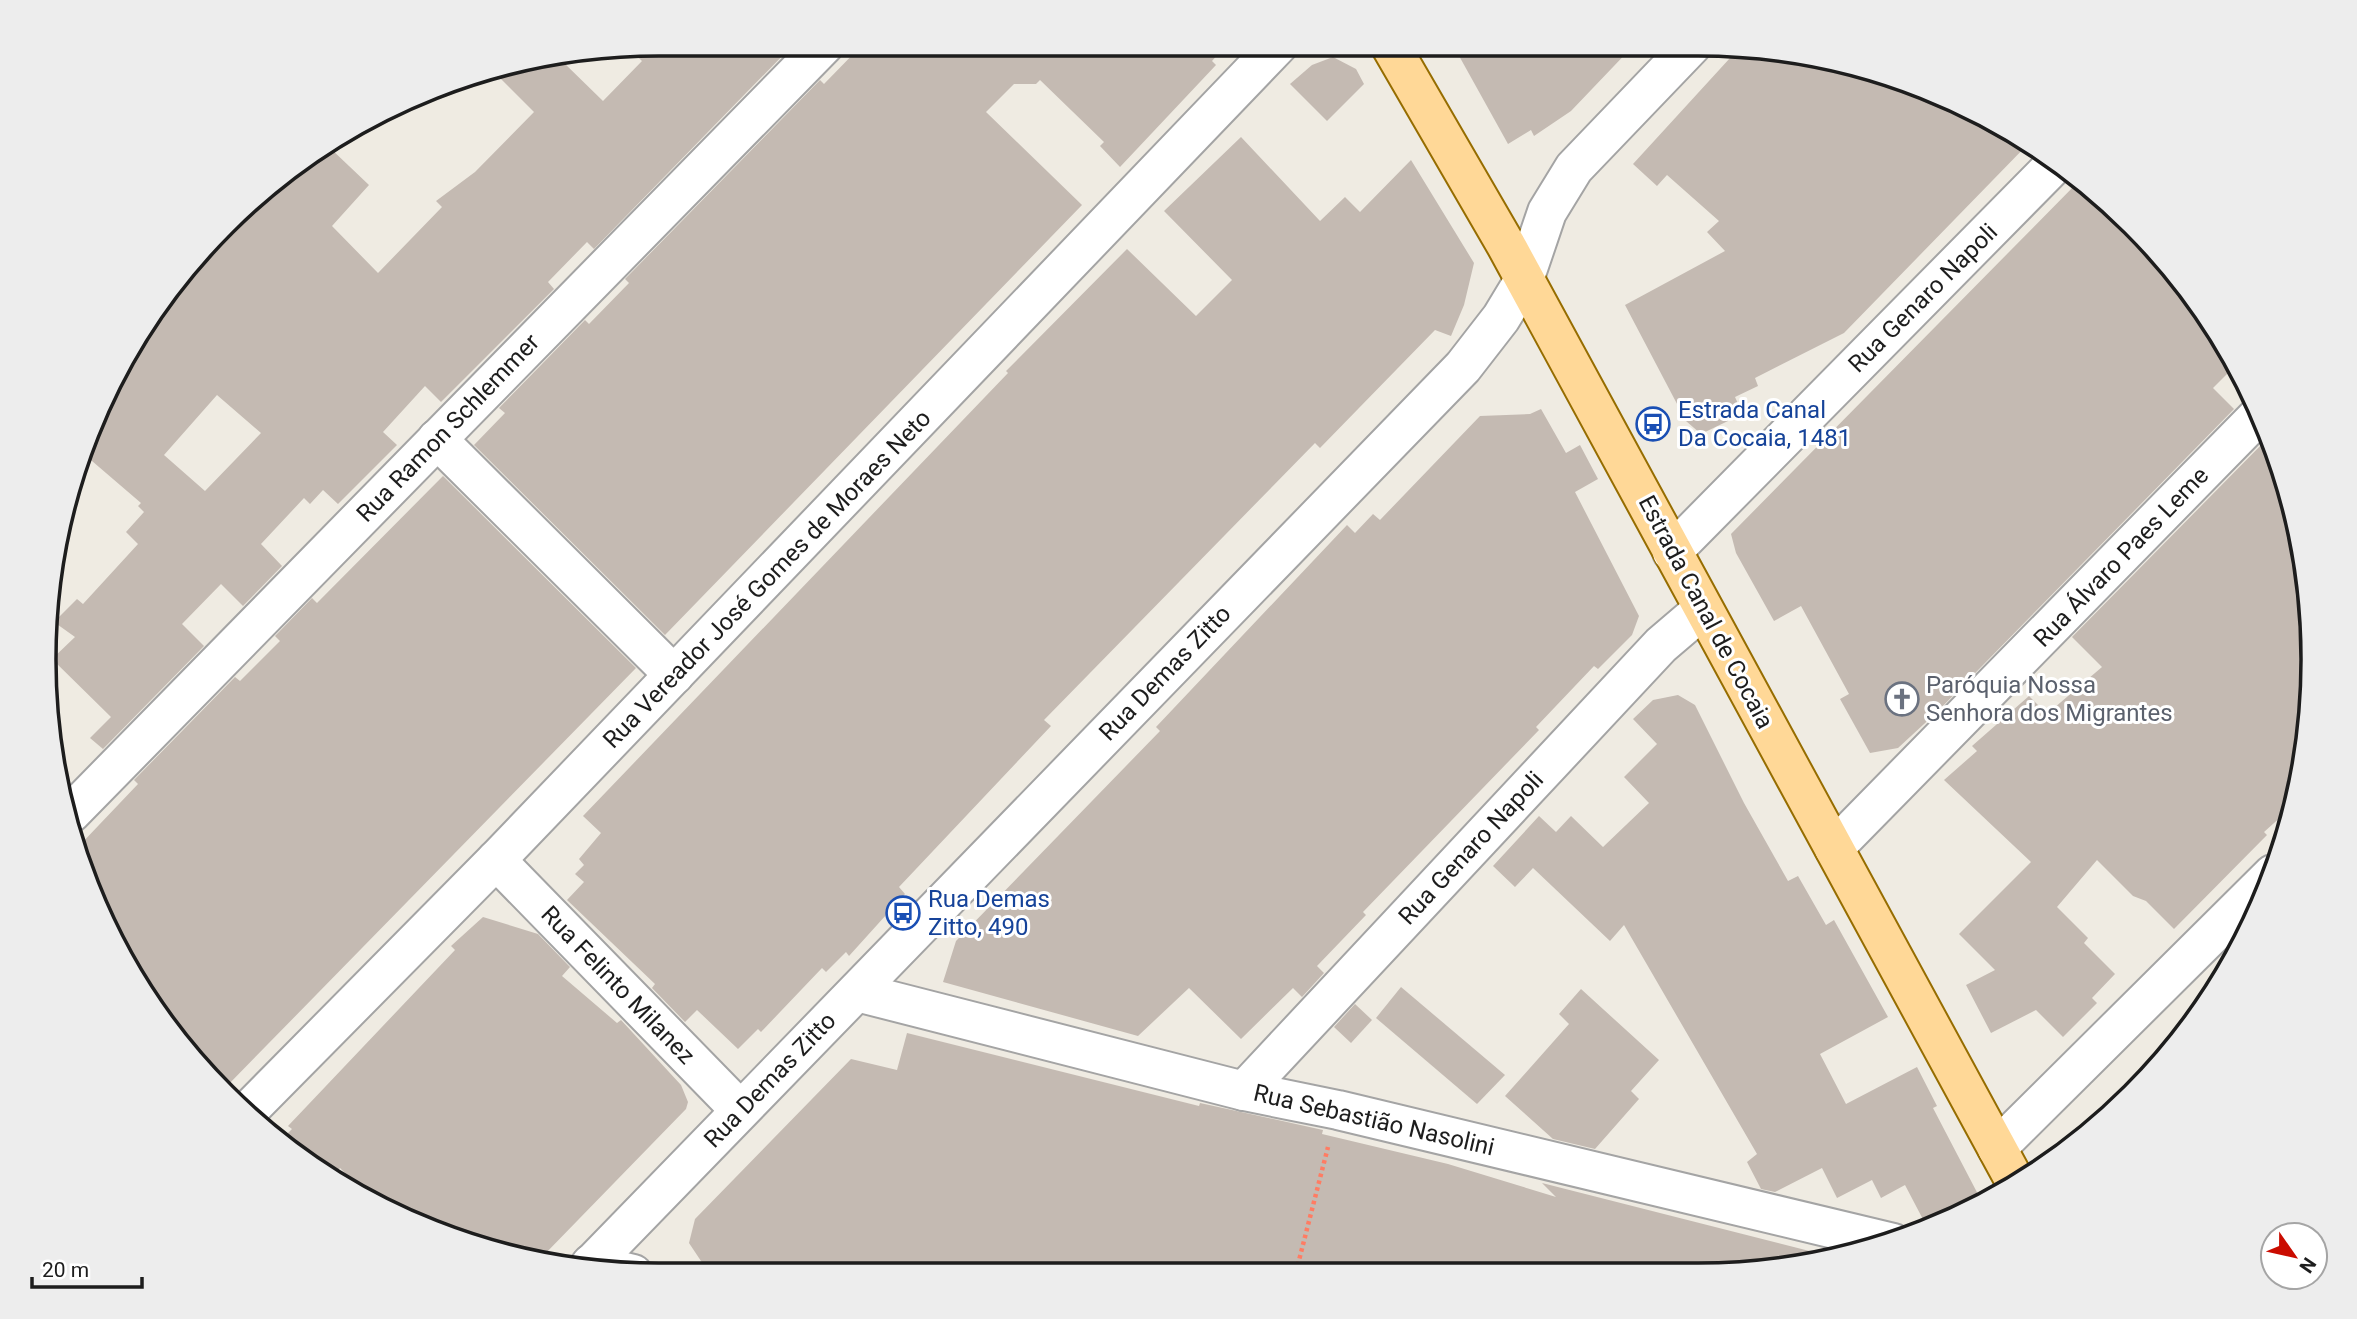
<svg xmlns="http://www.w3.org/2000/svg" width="2357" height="1319" viewBox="0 0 2357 1319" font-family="Roboto,sans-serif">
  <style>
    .building { fill: #c4bab2; fill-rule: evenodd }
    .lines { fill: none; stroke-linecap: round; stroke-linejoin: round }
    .minor-casing { stroke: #a4a4a4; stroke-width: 42 }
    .major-casing { stroke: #966d00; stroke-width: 42 }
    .path { stroke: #ff7c63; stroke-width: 4.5; stroke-dasharray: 3.5 3.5; stroke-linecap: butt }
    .minor { stroke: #fff; stroke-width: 38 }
    .major { stroke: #ffd897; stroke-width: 38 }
    .labels { text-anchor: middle; stroke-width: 6; stroke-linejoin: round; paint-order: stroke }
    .street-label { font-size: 24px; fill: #1d1d1d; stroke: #fff }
    .transit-label { font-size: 24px; fill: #164399; stroke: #fff; text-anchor: start }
    .worship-label { font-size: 24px; fill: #5b616d; stroke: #fff; text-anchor: start }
    .rim { fill: none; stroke: #1d1d1d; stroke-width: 3.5 }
  </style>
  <rect width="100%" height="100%" fill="#efebe2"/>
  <g class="building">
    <path d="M 659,44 L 782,44 L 788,50 L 594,249 L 587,242 L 548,282 L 554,289 L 441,402 L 425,386 L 383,432 L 397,445 L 338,504 L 323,490 L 310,504 L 304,498 L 261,544 L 282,566 L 243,606 L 221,584 L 182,624 L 204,646 L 103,749 L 90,738 L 111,717 L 52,659 L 75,637 L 54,622 L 77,599 L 83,604 L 138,544 L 126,532 L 144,512 L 138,506 L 141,503 L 85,455 L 148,317 L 285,171 L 329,147 L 369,185 L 332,226 L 378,273 L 442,207 L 436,201 L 475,172 L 534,112 L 493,71 L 561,60 L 603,101 L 642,61 L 629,49 ZM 217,395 L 261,433 L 205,491 L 164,455 Z"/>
    <polygon points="863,44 1227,44 1212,61 1216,65 1120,167 1100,146 1104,142 1040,80 1036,84 1014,84 986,112 1082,205 665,635 474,445 505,413 499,408 585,320 589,324 629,283 625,279 820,80 824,84"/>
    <polygon points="1453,45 1634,45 1571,111 1534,136 1531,130 1508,144"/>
    <polygon points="1741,46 1895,76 2006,126 2029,143 1844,333 1755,378 1758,386 1735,397 1740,408 1725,416 1728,421 1701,434 1686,421 1625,305 1725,251 1707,232 1719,221 1667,175 1657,186 1633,164"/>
    <polygon points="1333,57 1356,69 1364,84 1327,121 1290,84 1312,65"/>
    <polygon points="1241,137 1320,221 1345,197 1360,212 1411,160 1474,263 1464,305 1451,336 1435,330 1320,448 1315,443 1044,720 1051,726 899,887 905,894 849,956 846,952 826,972 822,968 761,1032 758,1029 738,1049 697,1010 685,1022 652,988 655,984 567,900 584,882 575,874 584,865 579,859 601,833 583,816 1008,373 1006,371 1127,249 1196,316 1232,280 1164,211"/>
    <polygon points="2079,181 2189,289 2236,365 2213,388 2234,409 1937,712 1898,748 1870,753 1840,699 1849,694 1801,606 1774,621 1736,553 1731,534"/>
    <polygon points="1541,409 1566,453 1580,445 1598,479 1575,492 1639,616 1632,635 1598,669 1594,666 1536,727 1539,730 1363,912 1366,915 1317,966 1324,973 1302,997 1293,988 1241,1039 1189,988 1138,1036 943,982 956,941 1160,731 1156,727 1347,525 1355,533 1373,514 1380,520 1480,416 1530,414"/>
    <polygon points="2266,440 2272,445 2292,501 2312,620 2308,740 2292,807 2264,832 2267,835 2174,929 2146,901 2133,896 2097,860 2057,907 2088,938 2084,943 2115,974 2092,998 2097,1003 2063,1037 2036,1010 1991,1033 1966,985 1995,970 1959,934 2031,862 1944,780 1977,751 1972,746 2029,696 2047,714 2102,667 2072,637"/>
    <polygon points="443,476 636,668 225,1088 196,1065 90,895 79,846 138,784 134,780 235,677 240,681 280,641 275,636 312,598 317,603"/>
    <polygon points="1678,695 1695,705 1744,803 1788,881 1798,876 1826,925 1834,920 1888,1017 1820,1054 1846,1104 1917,1067 1937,1106 1933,1108 1981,1200 1927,1227 1905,1185 1881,1198 1872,1180 1837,1198 1822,1168 1775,1192 1761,1189 1747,1162 1757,1154 1624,925 1610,941 1533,868 1515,887 1493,866 1539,816 1556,832 1571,816 1603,847 1649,803 1624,777 1657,744 1633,719 1653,700"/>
    <polygon points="483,917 538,934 570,967 562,976 617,1023 621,1020 681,1085 688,1102 686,1109 542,1257 462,1243 376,1204 340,1168 332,1177 284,1137 292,1129 288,1126 455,950 451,946"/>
    <polygon points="1401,987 1505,1075 1477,1104 1376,1018"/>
    <polygon points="1581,989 1659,1060 1631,1091 1639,1099 1595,1149 1553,1139 1505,1096 1569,1024 1559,1014"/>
    <polygon points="1355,1004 1372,1020 1351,1043 1334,1027"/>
    <polygon points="907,1033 1199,1106 1200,1103 1323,1130 1322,1134 1448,1164 1556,1197 1542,1183 1833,1257 1777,1270 730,1274 705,1267 689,1243 695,1219 851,1059 897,1070"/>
  </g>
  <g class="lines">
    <defs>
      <g id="minor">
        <polyline points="437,439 674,675"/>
        <polyline points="1672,552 2056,163"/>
        <polyline points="71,813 825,44"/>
        <polyline points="1834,848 2260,414"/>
        <polyline points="496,860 740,1110"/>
        <polyline points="857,992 1244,1091 1338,1110 1893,1243"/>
        <polyline points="1244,1091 1661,645 1702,610"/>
        <polyline points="250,1109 500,856 1279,44"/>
        <polyline points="1997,1148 2273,874"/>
        <polyline points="591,1264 633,1274"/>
        <polyline points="588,1268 1463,367 1501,318 1524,280 1547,212 1574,168 1692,45"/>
      </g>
      <polyline id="major" points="1390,45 1506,245 2016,1183"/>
    </defs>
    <use href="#minor" class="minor-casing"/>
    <use href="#major" class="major-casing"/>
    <polyline class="path" points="1296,1272 1328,1147"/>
    <use href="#minor" class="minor"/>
    <use href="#major" class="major"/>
  </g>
  <defs>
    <symbol id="bus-ring" viewBox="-11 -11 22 22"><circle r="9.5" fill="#fff" stroke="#1a4fb4" stroke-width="1.5"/><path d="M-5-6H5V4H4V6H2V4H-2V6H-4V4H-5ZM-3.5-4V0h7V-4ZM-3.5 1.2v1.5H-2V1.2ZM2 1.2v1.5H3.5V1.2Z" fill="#1a4fb4"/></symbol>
    <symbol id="church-ring" viewBox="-11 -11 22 22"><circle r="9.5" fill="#fff" stroke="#6b7280" stroke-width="1.5"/><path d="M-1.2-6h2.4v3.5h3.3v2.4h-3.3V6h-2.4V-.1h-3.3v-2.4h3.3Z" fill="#6b7280"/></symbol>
  </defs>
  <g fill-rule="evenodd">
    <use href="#bus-ring" x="1634" y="405" width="38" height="38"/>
    <use href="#church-ring" x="1883" y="680" width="38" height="38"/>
    <use href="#bus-ring" x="884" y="894" width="38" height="38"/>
  </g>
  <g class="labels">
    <g class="street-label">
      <text transform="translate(1923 298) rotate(-45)" y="8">Rua Genaro Napoli</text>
      <text transform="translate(448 428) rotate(-46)" y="8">Rua Ramon Schlemmer</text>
      <text transform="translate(2121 557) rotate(-46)" y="8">Rua Álvaro Paes Leme</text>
      <text transform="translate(767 579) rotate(-46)" y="8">Rua Vereador José Gomes de Moraes Neto</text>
      <text transform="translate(1706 612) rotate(62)" y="8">Estrada Canal de Cocaia</text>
      <text transform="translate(1165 673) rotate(-46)" y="8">Rua Demas Zitto</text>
      <text transform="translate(1471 848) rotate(-47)" y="8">Rua Genaro Napoli</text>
      <text transform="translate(618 985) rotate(46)" y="8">Rua Felinto Milanez</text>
      <text transform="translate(770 1080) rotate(-46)" y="8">Rua Demas Zitto</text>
      <text transform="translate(1374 1120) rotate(13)" y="8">Rua Sebastião Nasolini</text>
    </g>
    <g class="transit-label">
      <text x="1678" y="418">Estrada Canal<tspan x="1678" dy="28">Da Cocaia, 1481</tspan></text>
      <text x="928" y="907">Rua Demas<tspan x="928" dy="28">Zitto, 490</tspan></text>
    </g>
    <g class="worship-label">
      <text x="1926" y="693">Paróquia Nossa<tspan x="1926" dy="28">Senhora dos Migrantes</tspan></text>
    </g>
  </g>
  <path d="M0 0H2357V1319H0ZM659 56H1698A603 603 0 0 1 2301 659V660A603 603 0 0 1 1698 1263H659A603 603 0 0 1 56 660V659A603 603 0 0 1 659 56Z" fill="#ededed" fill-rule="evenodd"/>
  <path class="rim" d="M659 56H1698A603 603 0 0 1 2301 659V660A603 603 0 0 1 1698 1263H659A603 603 0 0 1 56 660V659A603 603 0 0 1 659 56Z"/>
  <g transform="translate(2294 1256) rotate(124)"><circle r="33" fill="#ffffff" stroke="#a5a5a5" stroke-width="2"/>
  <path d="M0-5L12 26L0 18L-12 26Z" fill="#ca0c00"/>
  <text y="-10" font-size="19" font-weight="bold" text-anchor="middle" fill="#1d1d1d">N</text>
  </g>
  <path d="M32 1277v10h110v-10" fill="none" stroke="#1d1d1d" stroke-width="3.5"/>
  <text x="42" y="1277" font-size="21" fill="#1d1d1d" stroke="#ffffff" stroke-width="5" paint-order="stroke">20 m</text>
</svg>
